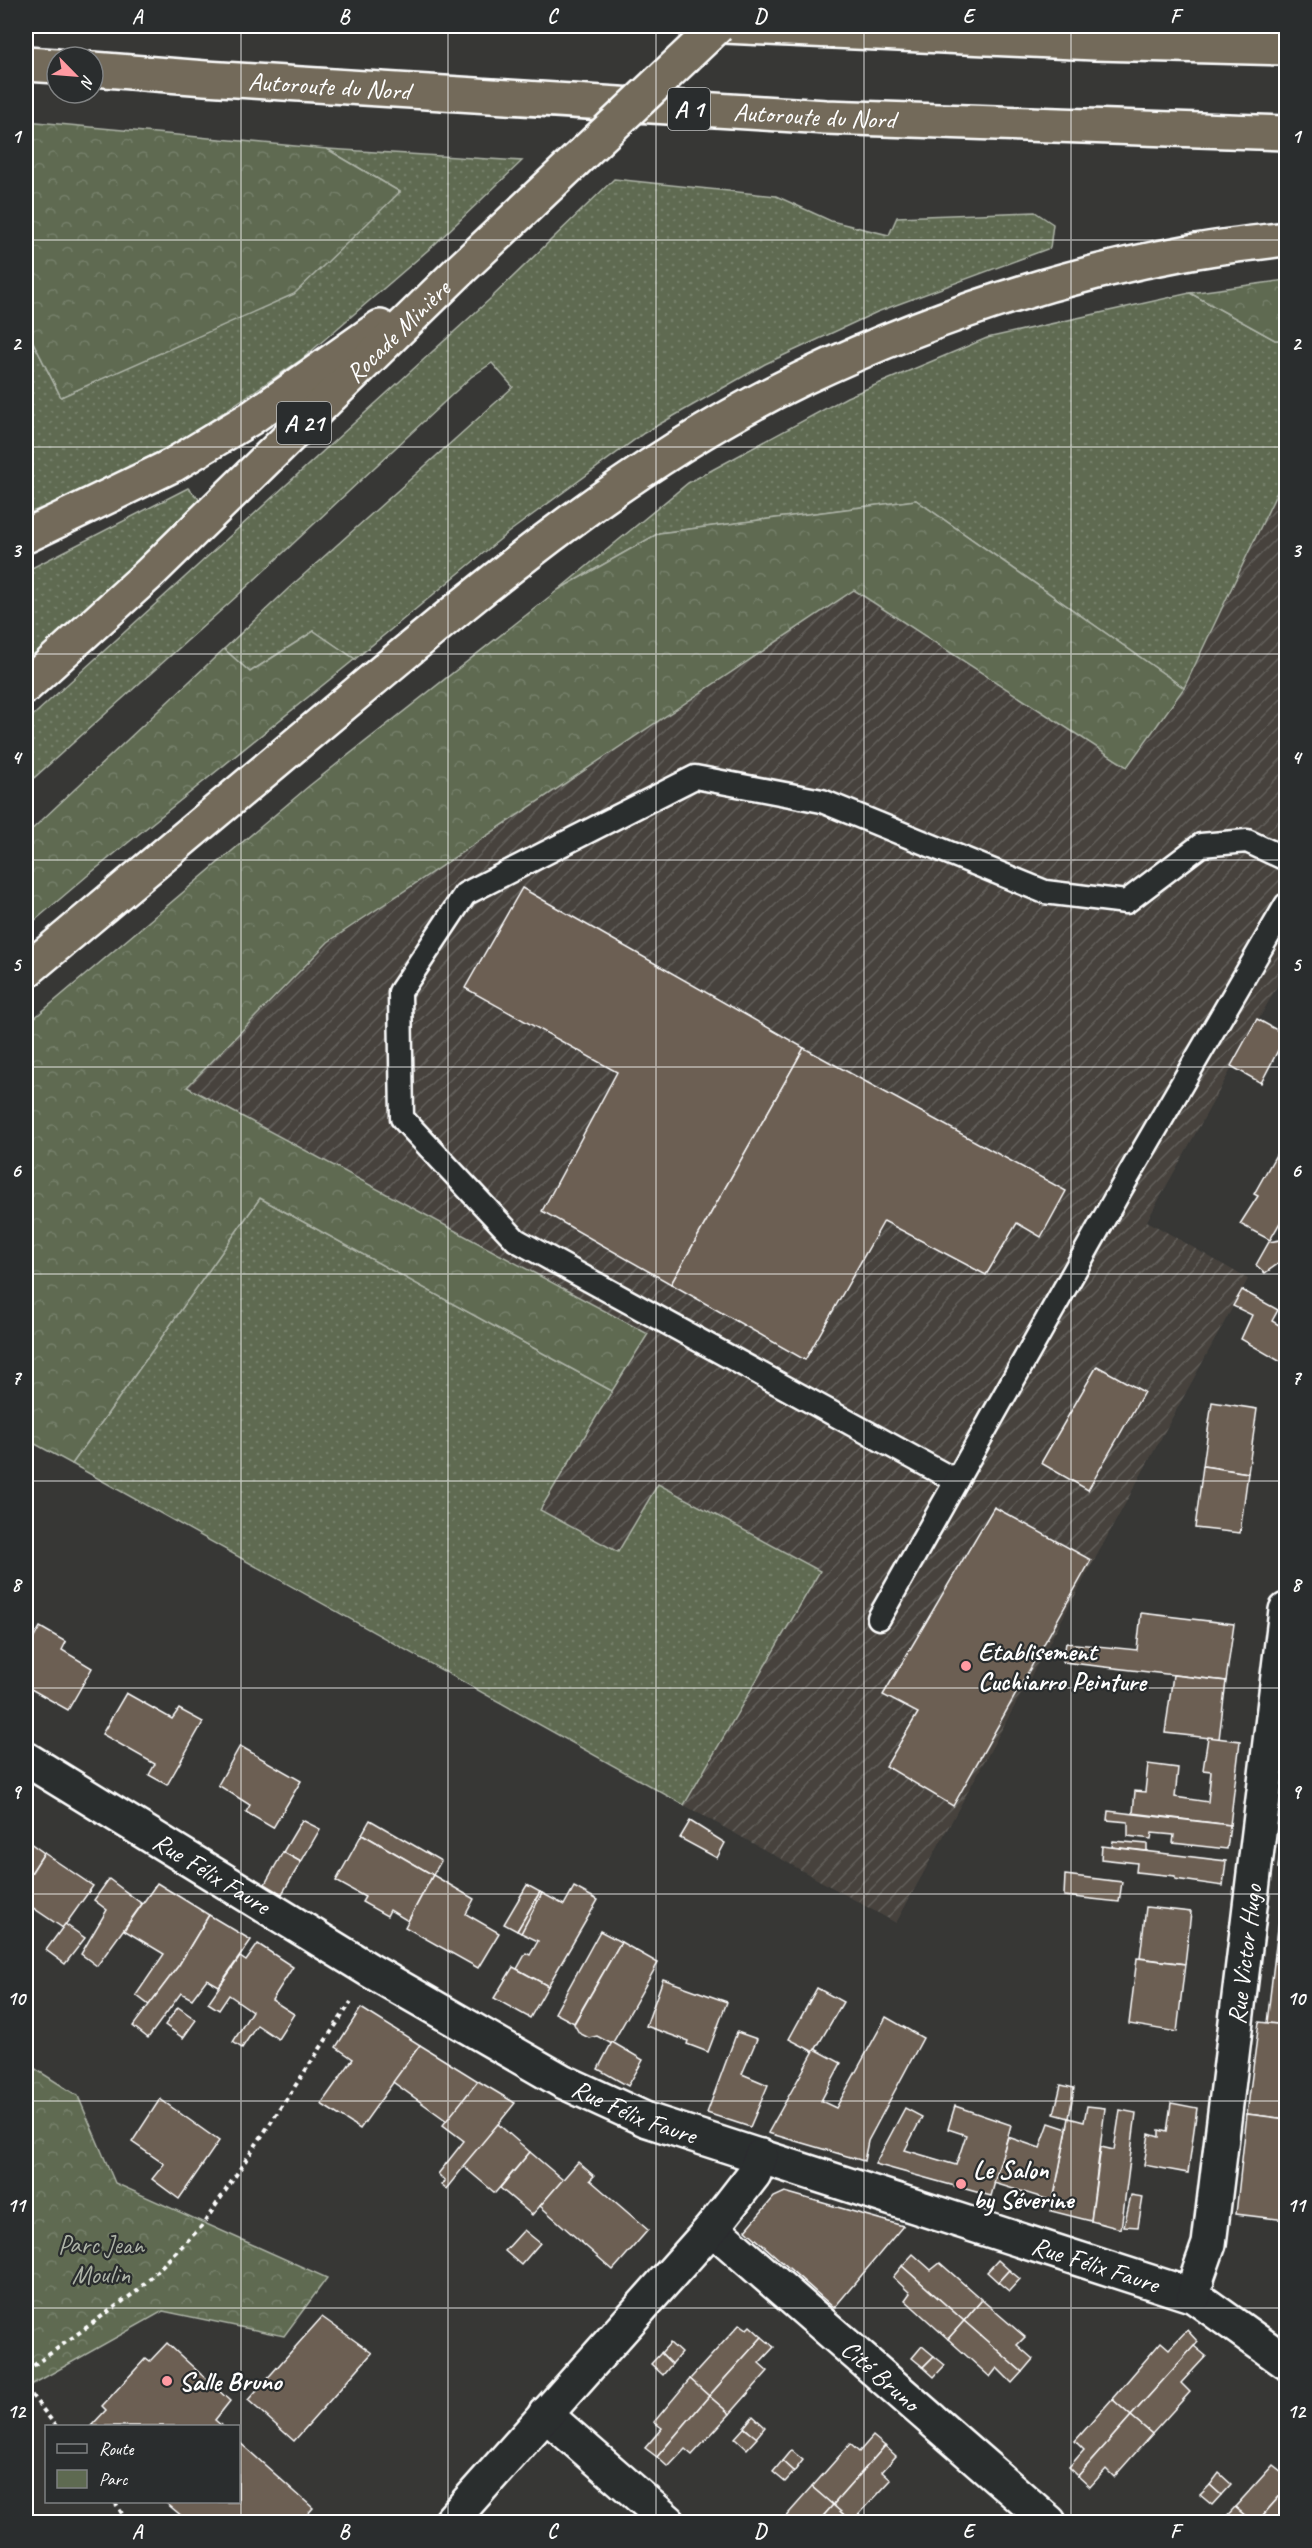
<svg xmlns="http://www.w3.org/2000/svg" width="1312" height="2548" viewBox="0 0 1312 2548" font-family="Caveat,sans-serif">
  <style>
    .industrial { fill: url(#industrial-furrows) }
    .green { fill: url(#green-dots); stroke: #aeb4a8; stroke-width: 1.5 }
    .forest { fill: url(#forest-crowns); stroke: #aeb4a8; stroke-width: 1.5 }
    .building { fill: #6c5e53; stroke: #fff; stroke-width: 1.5 }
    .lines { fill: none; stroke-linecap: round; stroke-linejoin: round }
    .lane-casing { stroke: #fff; stroke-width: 27 }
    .street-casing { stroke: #fff; stroke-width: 38 }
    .highway-casing { stroke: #fff; stroke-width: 38 }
    .path { stroke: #fff; stroke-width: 4; stroke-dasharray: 4.5 4.5; stroke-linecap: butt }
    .lane { stroke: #2a2d2e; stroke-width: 22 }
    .street { stroke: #2a2d2e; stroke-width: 33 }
    .highway { stroke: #736b5a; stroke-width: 33 }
    .highway-bridge-casing { stroke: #fff; stroke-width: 38; stroke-linecap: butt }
    .highway-bridge { stroke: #736b5a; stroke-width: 33 }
    .grid { fill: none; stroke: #fff; stroke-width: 1.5; stroke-opacity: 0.55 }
    .poi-dot { fill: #ff9aa2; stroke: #2a2d2e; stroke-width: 2 }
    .labels { text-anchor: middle; stroke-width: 4.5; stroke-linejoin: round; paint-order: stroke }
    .shield { fill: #2a2d2e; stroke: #bfc0c0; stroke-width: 1.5 }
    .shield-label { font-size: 24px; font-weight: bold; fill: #fff }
    .street-label { font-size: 26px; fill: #fff; stroke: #2a2d2e }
    .poi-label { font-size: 26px; font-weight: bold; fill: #fff; stroke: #2a2d2e; text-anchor: start }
    .park-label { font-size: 26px; fill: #aeb4a8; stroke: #2a2d2e }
    .neatline { fill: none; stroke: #fff; stroke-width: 2 }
    .grid-label { font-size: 20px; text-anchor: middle; font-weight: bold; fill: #fff }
  </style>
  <defs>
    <pattern id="industrial-furrows" width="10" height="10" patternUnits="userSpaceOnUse" patternTransform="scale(1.5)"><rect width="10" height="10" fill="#47433e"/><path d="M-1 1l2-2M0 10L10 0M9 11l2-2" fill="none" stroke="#635f5b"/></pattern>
    <pattern id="green-dots" width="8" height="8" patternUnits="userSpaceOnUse" patternTransform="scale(1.5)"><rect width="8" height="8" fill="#5e6a51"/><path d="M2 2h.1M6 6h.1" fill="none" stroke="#76806b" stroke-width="1.8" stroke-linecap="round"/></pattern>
    <pattern id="forest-crowns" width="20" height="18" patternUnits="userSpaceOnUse" patternTransform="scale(1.5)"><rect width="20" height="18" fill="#5e6a51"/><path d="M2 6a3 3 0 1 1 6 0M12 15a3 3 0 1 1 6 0" fill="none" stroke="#76806b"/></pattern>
  </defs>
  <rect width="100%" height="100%" fill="#373735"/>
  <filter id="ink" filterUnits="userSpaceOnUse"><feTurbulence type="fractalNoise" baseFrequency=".0167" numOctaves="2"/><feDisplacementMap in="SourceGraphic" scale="12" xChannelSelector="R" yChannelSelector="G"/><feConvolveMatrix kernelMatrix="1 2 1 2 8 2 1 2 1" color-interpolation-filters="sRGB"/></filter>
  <g filter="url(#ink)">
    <polygon class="industrial" points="1286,458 1286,970 1147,1221 1248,1279 896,1923 684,1805 820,1571 658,1485 618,1552 539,1509 647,1334 187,1087 328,942 854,590 1128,767 1184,688 1280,486"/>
    <g class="green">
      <polygon points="327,149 522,161 435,244 302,359 185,438 79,494 26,514 26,328 61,397 400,192"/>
      <polygon points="614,179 776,196 831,221 889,235 897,217 1035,212 1053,224 1050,248 877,312 765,364 644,433 509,532 355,659 314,631 250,672 224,649 289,588 513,387 492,363 471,377 236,597 26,785 26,722 489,300"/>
      <polygon points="1190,293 1275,340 1286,340 1286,458 1280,486 1184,688 916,500 659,533 558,590 688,483 847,397 987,338"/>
      <polygon points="188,488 203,503 26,663 26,571"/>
      <polygon points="260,1198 612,1391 540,1510 618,1552 658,1484 820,1571 684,1805 72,1464"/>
    </g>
    <g class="forest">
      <polygon points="26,121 327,149 400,192 294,294 61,397 26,328"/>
      <polygon points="1286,280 1286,340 1275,340 1190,293"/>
      <polygon points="916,500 1184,688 1127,767 854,590 328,942 187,1087 648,1334 612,1391 260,1198 72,1464 26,1439 26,1025 309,786 558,590 659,533"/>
      <polygon points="314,631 355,659 87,876 26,928 26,835 224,649 250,672"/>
      <polygon points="26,2063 78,2096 115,2183 327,2278 284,2336 163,2311 26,2388"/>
    </g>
    <g class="building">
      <polygon points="522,888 804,1048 671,1284 542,1211 617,1072 465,988"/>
      <polygon points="1257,1019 1286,1035 1261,1083 1231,1066"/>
      <polygon points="804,1048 1066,1191 1041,1237 1017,1223 986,1275 884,1221 805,1360 671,1284"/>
      <polygon points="1286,1137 1286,1212 1270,1240 1240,1224 1258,1196 1254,1194"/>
      <polygon points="1286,1239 1286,1258 1265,1273 1256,1265 1269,1242"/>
      <polygon points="1242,1290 1278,1310 1272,1321 1286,1329 1286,1365 1241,1339 1252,1315 1233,1306"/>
      <polygon points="1097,1366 1144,1392 1088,1490 1041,1463"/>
      <polygon points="1212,1402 1257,1409 1248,1473 1203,1466"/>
      <polygon points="1203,1466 1248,1473 1240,1533 1195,1528"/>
      <polygon points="994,1507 1091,1560 953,1806 886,1766 918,1713 883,1695"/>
      <polygon points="1141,1613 1234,1624 1226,1681 1063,1662 1066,1643 1137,1650"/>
      <polygon points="40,1627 66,1642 62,1650 92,1668 68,1710 31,1689 28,1694 26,1693 26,1652"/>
      <polygon points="26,1635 33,1640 26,1652"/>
      <polygon points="1173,1675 1226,1681 1219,1739 1165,1733"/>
      <polygon points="126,1693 172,1719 179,1709 203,1722 167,1785 149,1775 155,1764 102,1734"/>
      <polygon points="1208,1737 1240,1741 1230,1825 1133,1813 1135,1791 1145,1792 1148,1764 1178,1768 1175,1797 1208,1802 1211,1771 1203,1770"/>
      <polygon points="240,1746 301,1781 273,1828 246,1812 250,1805 218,1785"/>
      <polygon points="1108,1811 1230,1825 1227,1849 1173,1843 1174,1835 1152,1833 1151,1839 1128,1836 1128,1822 1107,1820"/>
      <polygon points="302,1820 320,1829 301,1862 283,1852"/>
      <polygon points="370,1820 441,1861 433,1875 362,1834"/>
      <polygon points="690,1821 725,1843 717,1858 680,1838"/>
      <polygon points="1283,1830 1286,1830 1286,1869 1278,1868"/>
      <polygon points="362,1834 433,1875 408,1921 390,1910 387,1916 362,1902 365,1897 336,1881"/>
      <polygon points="26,1840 44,1853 26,1881"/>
      <polygon points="1113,1841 1147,1844 1147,1851 1112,1847"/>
      <polygon points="1102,1846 1226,1861 1223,1886 1175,1879 1175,1876 1136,1872 1137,1863 1101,1859"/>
      <polygon points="283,1852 301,1862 282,1894 265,1884"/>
      <polygon points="44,1853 93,1886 63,1928 26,1903 26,1881"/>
      <polygon points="433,1875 474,1899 466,1914 499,1933 478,1968 405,1927"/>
      <polygon points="1065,1875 1122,1882 1119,1902 1064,1896"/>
      <polygon points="109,1879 142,1904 97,1966 81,1954 107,1910 94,1900"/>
      <polygon points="157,1883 209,1915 179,1965 149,2005 136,1995 164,1954 124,1930"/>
      <polygon points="527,1885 540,1892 517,1931 504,1924"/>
      <polygon points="574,1887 598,1900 548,1986 517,1969 526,1953 530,1955 538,1941 521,1933 542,1893 564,1905"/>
      <polygon points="540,1892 542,1893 521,1933 517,1931"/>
      <polygon points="1146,1907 1191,1912 1185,1964 1140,1958"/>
      <polygon points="209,1915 251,1940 219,1986 207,1979 192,1999 181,1993 148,2038 133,2026 179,1965"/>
      <polygon points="1279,1920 1286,1921 1286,1956 1275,1954"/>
      <polygon points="65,1924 85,1938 65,1964 46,1950"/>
      <polygon points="600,1931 621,1942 574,2023 555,2013"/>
      <polygon points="621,1942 658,1963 612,2044 597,2036 589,2038 579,2033 574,2024"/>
      <polygon points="258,1944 293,1967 272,2000 294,2014 278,2039 257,2025 242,2048 233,2042 252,2011 229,1995 219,2010 208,2003 240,1957 246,1961"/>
      <polygon points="1275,1954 1286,1956 1286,2025 1267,2023"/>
      <polygon points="1137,1958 1185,1964 1177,2032 1129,2024"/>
      <polygon points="513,1967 548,1986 530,2018 494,1998"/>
      <polygon points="663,1979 727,2002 708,2052 687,2044 688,2041 646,2026"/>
      <polygon points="817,1988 843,2002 814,2052 789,2039"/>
      <polygon points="178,2007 196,2020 183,2038 165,2025"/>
      <polygon points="361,2008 420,2045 360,2129 321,2104 353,2059 336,2047"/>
      <polygon points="886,2017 923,2038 868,2141 864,2161 768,2133 815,2049 841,2063 821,2101 836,2108"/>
      <polygon points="1259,2022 1286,2025 1286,2119 1247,2114"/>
      <polygon points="737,2032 757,2039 742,2074 768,2085 750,2127 707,2113"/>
      <polygon points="612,2042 643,2060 628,2086 598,2069"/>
      <polygon points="420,2045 478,2081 447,2121 393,2082"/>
      <polygon points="478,2081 515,2103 446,2189 441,2185 445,2181 438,2174 464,2141 443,2125"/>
      <polygon points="1061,2085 1074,2088 1069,2118 1054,2114"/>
      <polygon points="160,2099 219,2141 179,2199 152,2179 164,2164 132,2142"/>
      <polygon points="1171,2103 1197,2108 1188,2173 1144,2165 1149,2134 1159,2137 1159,2130 1167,2132"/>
      <polygon points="955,2106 1011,2125 991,2196 875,2164 905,2108 922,2117 905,2150 956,2165 966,2135 948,2129"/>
      <polygon points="1087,2106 1105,2108 1091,2221 1051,2211 1069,2118 1084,2122"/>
      <polygon points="1120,2110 1136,2113 1121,2229 1091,2221 1101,2147 1114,2150"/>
      <polygon points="1247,2114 1286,2119 1286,2220 1236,2214"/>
      <polygon points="1049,2123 1067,2129 1053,2201 994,2183 1008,2137 1040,2148"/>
      <polygon points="498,2124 530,2152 495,2193 463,2166"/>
      <polygon points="530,2152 563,2180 532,2215 500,2188"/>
      <polygon points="578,2162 594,2176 590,2180 648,2230 613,2270 540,2206"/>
      <polygon points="785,2192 903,2226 834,2308 746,2230 774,2197"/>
      <polygon points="1131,2195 1143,2197 1138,2227 1124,2226"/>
      <polygon points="524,2230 540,2243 521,2265 505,2251"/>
      <polygon points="913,2254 931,2270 940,2263 982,2300 964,2321 902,2266"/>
      <polygon points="998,2260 1009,2270 998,2282 987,2272"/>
      <polygon points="902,2266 964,2321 948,2339 905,2300 910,2293 893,2277"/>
      <polygon points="1009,2270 1020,2279 1009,2291 998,2282"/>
      <polygon points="982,2300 1025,2337 1017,2345 1033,2359 1022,2372 964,2321"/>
      <polygon points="322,2317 372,2353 294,2441 248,2400"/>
      <polygon points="964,2321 1022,2372 1012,2383 997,2368 990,2377 948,2339"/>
      <polygon points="740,2324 747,2329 750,2326 762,2337 709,2396 690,2379"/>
      <polygon points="1187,2330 1198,2342 1131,2416 1112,2399 1161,2342 1169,2349"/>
      <polygon points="762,2337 774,2347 759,2363 768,2371 730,2414 709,2396"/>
      <polygon points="167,2343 230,2401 215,2420 222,2426 91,2426 106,2410 102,2406 146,2358 150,2361"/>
      <polygon points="670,2343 681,2353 672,2364 661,2353"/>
      <polygon points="922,2346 934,2356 923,2367 912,2358"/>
      <polygon points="1194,2346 1206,2356 1181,2383 1190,2392 1152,2434 1131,2416"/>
      <polygon points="661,2353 672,2364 663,2375 651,2364"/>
      <polygon points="934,2356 945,2365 934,2377 923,2367"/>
      <polygon points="690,2379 709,2396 657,2457 645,2448 662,2428 654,2422"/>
      <polygon points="709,2396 730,2414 692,2455 685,2449 668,2467 657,2457"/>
      <polygon points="1112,2399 1131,2416 1078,2476 1069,2467 1084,2450 1075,2441"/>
      <polygon points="753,2416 765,2427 756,2438 744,2427"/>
      <polygon points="1131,2416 1152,2434 1114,2477 1106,2469 1090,2487 1078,2476"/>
      <polygon points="744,2428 757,2438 747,2449 735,2438"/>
      <polygon points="873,2436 885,2446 833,2505 812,2487 850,2444 859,2452"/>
      <polygon points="238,2441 313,2508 303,2519 304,2522 189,2522 165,2502 238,2502"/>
      <polygon points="885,2446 896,2456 882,2472 891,2480 852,2522 833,2505"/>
      <polygon points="791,2450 803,2460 794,2472 782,2461"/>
      <polygon points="782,2461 794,2472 785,2482 773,2472"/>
      <polygon points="1273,2465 1282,2472 1286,2467 1286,2489 1257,2522 1253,2522 1235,2507"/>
      <polygon points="1219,2473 1231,2484 1221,2495 1210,2485"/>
      <polygon points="1210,2485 1221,2495 1212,2505 1200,2495"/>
      <polygon points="812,2487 833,2505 818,2522 781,2522"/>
      <polygon points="1286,2489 1286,2522 1257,2522"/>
      <polygon points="833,2505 852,2522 818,2522"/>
      <polygon points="1235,2507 1253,2522 1221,2522"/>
    </g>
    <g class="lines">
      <defs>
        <g id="lane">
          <polyline points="956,1481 516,1240 402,1118 400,992 465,894 695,777 822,801 1045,892 1126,902 1201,845 1247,841 1286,859"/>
          <polyline points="879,1618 1119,1192 1286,905"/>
        </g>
        <g id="street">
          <path id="s1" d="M 26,1759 L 371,1971 L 562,2081 L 647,2120 L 1194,2296 L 1286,2362"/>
          <path id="s2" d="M 712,2228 L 1049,2522"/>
          <path id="s3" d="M 1194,2296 L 1198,2275 L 1209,2244 L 1286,1610"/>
          <polyline points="545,2414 669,2522"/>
          <polyline points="450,2522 712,2228 754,2174 761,2156"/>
        </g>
        <g id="highway">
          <polyline points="724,26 1095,43 1286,48"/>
          <polyline points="26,64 57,66"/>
          <path id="s4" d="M 93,69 L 205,78 L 826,117 L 1286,133"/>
          <polyline points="26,536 173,465 251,418 380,327"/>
          <path id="s5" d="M 26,686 L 148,575 L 460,270"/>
          <path d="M 26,971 C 137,879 247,786 357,693 C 495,577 637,458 801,379 C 925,320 1055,276 1190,252 C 1222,246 1255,243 1286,239"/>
        </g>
      </defs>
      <use href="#lane" class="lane-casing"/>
      <use href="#street" class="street-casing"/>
      <use href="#highway" class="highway-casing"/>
      <g class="path">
        <polyline points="26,2371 137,2291 202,2226 351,2002"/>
        <polyline points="26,2388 56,2426"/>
        <polyline points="115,2502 127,2522"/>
      </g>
      <use href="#lane" class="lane"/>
      <use href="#street" class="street"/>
      <use href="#highway" class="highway"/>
      <defs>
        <polyline id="highway-bridge" points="460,270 718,26"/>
      </defs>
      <use href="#highway-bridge" class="highway-bridge-casing"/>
      <use href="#highway-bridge" class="highway-bridge"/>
    </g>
  </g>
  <path class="grid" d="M 241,26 L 241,2522M 448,26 L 448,2522M 656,26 L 656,2522M 864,26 L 864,2522M 1071,26 L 1071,2522M 26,240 L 1286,240M 26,447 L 1286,447M 26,654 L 1286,654M 26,860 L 1286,860M 26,1067 L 1286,1067M 26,1274 L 1286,1274M 26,1481 L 1286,1481M 26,1688 L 1286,1688M 26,1894 L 1286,1894M 26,2101 L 1286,2101M 26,2308 L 1286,2308"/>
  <g class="poi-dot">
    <circle cx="966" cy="1666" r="6"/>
    <circle cx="961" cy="2184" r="6"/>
    <circle cx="167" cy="2381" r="6"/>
  </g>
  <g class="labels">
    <g class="shield">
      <rect x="668" y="88" width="42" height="42" rx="4.5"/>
      <rect x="277" y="402" width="54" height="42" rx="4.5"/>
    </g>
    <g class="shield-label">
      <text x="689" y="117">A 1</text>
      <text x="304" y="431">A 21</text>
    </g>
    <g class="street-label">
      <text dy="9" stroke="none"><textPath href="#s4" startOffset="237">Autoroute du Nord</textPath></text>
      <text dy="9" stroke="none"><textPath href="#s4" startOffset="723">Autoroute du Nord</textPath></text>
      <text dy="9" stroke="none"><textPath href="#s5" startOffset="514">Rocade Minière</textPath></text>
      <text dy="9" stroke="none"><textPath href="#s1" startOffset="218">Rue Félix Faure</textPath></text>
      <text dy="9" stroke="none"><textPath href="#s3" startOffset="346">Rue Victor Hugo</textPath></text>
      <text dy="9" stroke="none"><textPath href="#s1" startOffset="704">Rue Félix Faure</textPath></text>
      <text dy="9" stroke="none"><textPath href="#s1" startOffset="1190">Rue Félix Faure</textPath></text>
      <text dy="9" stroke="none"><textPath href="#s2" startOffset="224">Cité Bruno</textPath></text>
    </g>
    <g class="poi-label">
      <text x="978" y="1660">Etablisement<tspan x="978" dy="30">Cuchiarro Peinture</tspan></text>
      <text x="973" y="2178">Le Salon<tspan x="973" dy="30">by Séverine</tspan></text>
      <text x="179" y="2390">Salle Bruno</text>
    </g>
    <g class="park-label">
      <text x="101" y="2253">Parc Jean<tspan x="101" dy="30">Moulin</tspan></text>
    </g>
  </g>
  <rect width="1312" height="2548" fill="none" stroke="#2a2d2e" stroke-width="66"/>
  <rect x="45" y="2425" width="195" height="78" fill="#2a2d2e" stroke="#7f8182" stroke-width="1.5"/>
  <rect x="57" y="2444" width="30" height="9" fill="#2a2d2e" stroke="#7f8182" stroke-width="1.5"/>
  <text x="99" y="2455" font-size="18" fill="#ffffff">Route</text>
  <rect x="57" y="2470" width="30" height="18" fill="#5e6a51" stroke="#7f8182" stroke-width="1.5"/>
  <text x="99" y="2485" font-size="18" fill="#ffffff">Parc</text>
  <g transform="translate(75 75) rotate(115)"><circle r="28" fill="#2a2d2e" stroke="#7f8182" stroke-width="1.5"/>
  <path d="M0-4.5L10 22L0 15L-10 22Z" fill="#ff9aa2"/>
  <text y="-9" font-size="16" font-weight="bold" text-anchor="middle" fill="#ffffff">N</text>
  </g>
  <rect x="33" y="33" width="1246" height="2482" class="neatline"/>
  <g class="grid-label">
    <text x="137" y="23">A</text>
    <text x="344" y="23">B</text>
    <text x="552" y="23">C</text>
    <text x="760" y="23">D</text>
    <text x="968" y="23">E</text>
    <text x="1175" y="23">F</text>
    <text x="16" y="143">1</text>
    <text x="1296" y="143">1</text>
    <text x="16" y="350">2</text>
    <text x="1296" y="350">2</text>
    <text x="16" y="557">3</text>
    <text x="1296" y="557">3</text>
    <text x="16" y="764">4</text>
    <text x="1296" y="764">4</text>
    <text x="16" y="971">5</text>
    <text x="1296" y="971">5</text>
    <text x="16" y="1177">6</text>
    <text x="1296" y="1177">6</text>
    <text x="16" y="1384">7</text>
    <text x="1296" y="1384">7</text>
    <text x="16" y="1591">8</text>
    <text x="1296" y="1591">8</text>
    <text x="16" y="1798">9</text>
    <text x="1296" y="1798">9</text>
    <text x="16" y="2005">10</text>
    <text x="1296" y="2005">10</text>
    <text x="16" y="2212">11</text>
    <text x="1296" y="2212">11</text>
    <text x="16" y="2418">12</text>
    <text x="1296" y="2418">12</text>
    <text x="137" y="2538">A</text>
    <text x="344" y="2538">B</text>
    <text x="552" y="2538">C</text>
    <text x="760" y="2538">D</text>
    <text x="968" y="2538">E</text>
    <text x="1175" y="2538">F</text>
  </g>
</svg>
